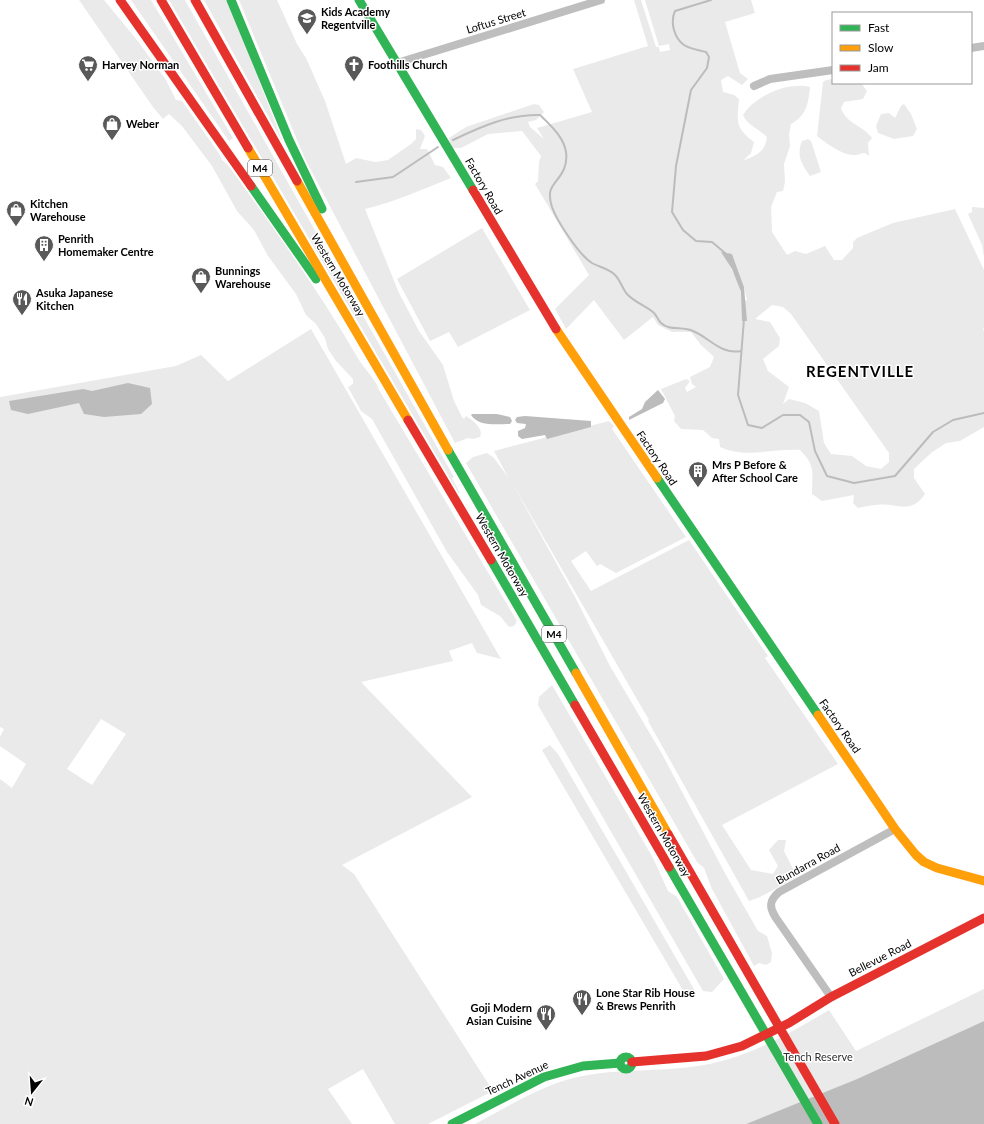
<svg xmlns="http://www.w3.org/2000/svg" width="984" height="1124" viewBox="0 0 984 1124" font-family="Lato,sans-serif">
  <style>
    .green { fill: #eaeaea; fill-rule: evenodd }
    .water { fill: #bcbcbc }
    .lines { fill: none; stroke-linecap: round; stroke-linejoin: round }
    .stream { stroke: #bcbcbc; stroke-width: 2 }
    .street { stroke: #bebebe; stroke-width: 8 }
    .fast { stroke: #30b455; stroke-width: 9 }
    .slow { stroke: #ff9f0a; stroke-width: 9 }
    .jam { stroke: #e5322d; stroke-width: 9 }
    .labels { text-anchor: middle; stroke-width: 3; stroke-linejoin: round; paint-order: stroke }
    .shield { fill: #fff; stroke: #4c4c4c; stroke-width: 1 }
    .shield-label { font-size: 10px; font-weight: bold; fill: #000 }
    .poi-label { font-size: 11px; font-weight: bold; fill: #000; stroke: #fff; text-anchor: start }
    .street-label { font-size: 11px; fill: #000; stroke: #fff }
    .park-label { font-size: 11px; fill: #2f2f2f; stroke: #fff }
    .district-label { font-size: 15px; font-weight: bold; letter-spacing: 1px; fill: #000; stroke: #fff }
  </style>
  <rect width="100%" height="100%" fill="#fff"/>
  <g class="green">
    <path d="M 79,0 L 104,0 L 137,40 L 166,80 L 176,100 L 182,101 L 220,155 L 222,160 L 228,165 C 274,229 320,292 359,360 C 366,371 375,378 379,390 L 517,621 L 514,626 L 509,627 L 500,616 L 481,605 L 478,595 L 447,552 L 372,419 L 361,411 L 348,387 L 353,384 L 353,379 L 336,361 L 328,349 L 325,338 L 316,324 L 306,315 L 296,294 L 268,256 L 254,230 L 237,211 L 212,166 L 182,126 L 169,114 L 163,119 L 153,107 Z"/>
    <polygon points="131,0 151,0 233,138 229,141"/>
    <polygon points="169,0 185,0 454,477 452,478 460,493 459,494"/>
    <polygon points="204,0 228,0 283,143"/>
    <path d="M 239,0 L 277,0 L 297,44 L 306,58 L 325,101 L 346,164 L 356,158 L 375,162 L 388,160 L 411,144 L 416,139 L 416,129 L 421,130 L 425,136 L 420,149 L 427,149 L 435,165 L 443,167 L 451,178 C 423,189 395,202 365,209 L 399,293 L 419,331 L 443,365 L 454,401 L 462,417 L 464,419 L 466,416 C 473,420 484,429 480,437 L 473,439 L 468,438 L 455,443 L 305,159 Z"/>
    <path d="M 634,0 L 641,0 L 656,47 L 659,47 L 660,52 L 670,50 L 669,44 L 659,46 L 645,0 L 751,0 L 755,13 L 725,22 L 740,73 L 748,79 L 742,85 L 728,76 L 721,80 L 723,92 L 734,95 L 739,99 C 737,123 735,127 754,142 L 751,153 L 743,161 C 756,155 765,153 767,137 C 759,129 747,125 743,115 C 754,96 789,81 810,87 C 808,104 807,115 791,124 L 789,134 L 790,146 L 784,164 L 785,182 L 783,191 L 777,192 L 771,207 L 772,232 L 787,255 L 795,251 L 806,254 L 825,246 L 834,260 L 842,260 L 853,248 L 853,242 L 857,238 L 893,223 L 955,209 L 984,270 L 984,328 L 983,329 L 984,331 L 984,427 L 960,441 L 946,443 L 931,453 L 914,469 L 914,478 L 925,494 C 910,516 896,502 876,505 C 870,505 864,507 858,508 L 853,503 L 854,495 L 822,501 L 812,494 C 812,472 816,466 800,450 C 773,448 746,459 720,447 L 719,439 L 712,438 L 703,430 L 681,429 L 674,421 L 675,416 L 661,389 L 686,379 L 690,381 L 685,388 L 687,392 L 696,387 L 692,384 L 690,377 L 710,367 L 714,357 L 701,345 L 691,332 L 672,332 L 658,325 L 653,317 L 624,340 L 594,300 L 566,329 L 555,309 L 589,275 L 535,184 L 538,181 L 539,162 L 541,156 L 522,131 L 488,134 L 461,148 L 451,148 L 449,138 L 466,127 L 534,104 L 539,105 L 544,112 L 536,120 L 528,122 L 530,127 L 544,139 L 537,128 L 592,112 L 573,69 L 648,46 ZM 724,254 L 732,254 L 744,287 L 747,300 L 743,301 L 738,282 ZM 772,305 L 783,307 L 791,314 L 889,453 L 889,462 L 881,469 L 866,466 L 852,456 L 831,454 L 824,443 L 819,411 L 805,403 L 789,399 L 783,404 L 789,387 L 768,371 L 763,359 L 779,346 L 780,338 L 770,322 L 755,319 Z"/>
    <path d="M 833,79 L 833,83 L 861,83 L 867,91 L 863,99 L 844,102 L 841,108 C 845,123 864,126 872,138 L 868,143 L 869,156 L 865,153 C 861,153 859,155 855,155 C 843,156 826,143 817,136 L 823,82 L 826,80 Z"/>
    <polygon points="904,104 911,114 917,129 913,136 894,139 878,133 876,126 881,114 889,113 895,118 901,106"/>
    <path d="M 808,139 L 811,141 L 821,172 L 810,176 C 802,164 796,156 802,141 Z"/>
    <polygon points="972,207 984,208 984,257 982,245 968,214 972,212"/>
    <polygon points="482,228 530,310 458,347 449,332 430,341 397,279"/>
    <path d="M 311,329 L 501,659 L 477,653 L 472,643 L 449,651 L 453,661 L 361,682 L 472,797 L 342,865 L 354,874 L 493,1091 L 428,1124 L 395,1124 L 363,1069 L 328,1089 L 352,1124 L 0,1124 L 0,779 L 12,788 L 26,764 L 0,746 L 0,737 L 4,729 L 0,727 L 0,397 L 176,366 L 201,355 L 228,381 ZM 101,719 L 126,734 L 92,785 L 67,769 Z"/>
    <polygon points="609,421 614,426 612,429 686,537 616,573 600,564 597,566 586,551 571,561 591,591 689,540 768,656 765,658 838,764 722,825 751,870 773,874 778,866 769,850 778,840 786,840 784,851 797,877 760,897 749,901 648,721 649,720 511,481 575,597 610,666 662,754 726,875 758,931 767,936 772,953 771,962 766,965 759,963 754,966 712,889 704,868 697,862 466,463 473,457 487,453 494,458 508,477 494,451"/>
    <polygon points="552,685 653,858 668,891 677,897 724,979 712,992 703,991 538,705 539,697"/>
    <polygon points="550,745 558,754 695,991 696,996 684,992 542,750"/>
    <path d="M 984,989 L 984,1021 L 857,1079 L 746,1124 L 475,1124 C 505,1108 534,1090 566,1080 C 610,1067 659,1073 704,1065 C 750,1057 790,1033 829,1010 L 856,1051 Z"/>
  </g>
  <g class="water">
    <polygon points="721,252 732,254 744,287 747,321 742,321 741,292 732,269"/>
    <polygon points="128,383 150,388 152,404 141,414 104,417 84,414 79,403 28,414 11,410 9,401 83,389 92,391"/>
    <polygon points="658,390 665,399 663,403 629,420 629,417 642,409 645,402"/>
    <path d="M 472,414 L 497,414 L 510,417 L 512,421 L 510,424 C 497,424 479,427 471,415 Z"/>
    <polygon points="525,416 591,421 591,427 547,439 545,435 522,439 518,436 518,431 525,428 526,424 517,423 515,420 517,417"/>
    <polygon points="984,1021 984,1124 746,1124 857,1079"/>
  </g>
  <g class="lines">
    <g class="stream">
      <path d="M 711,0 L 675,11 C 670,22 674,38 684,45 C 690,49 699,50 706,52 L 709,57 L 707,68 L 691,90 L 676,166 L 672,212 L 683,230 L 696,241 L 712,242 L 725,253"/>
      <path d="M 453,140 C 480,127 509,114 540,115 C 555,129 573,146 564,169 C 557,185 545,185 552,207 C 557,221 579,255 592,263 C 599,267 607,268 614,274 C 620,279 622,288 627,294 C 634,302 646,306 654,313 C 657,316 658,320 661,323 C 669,331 683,326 693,331 C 710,338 721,355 741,351"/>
      <polyline points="356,182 393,177 438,147"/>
      <polyline points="744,319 738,395 748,425 762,428 783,415 800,415 809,422 815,451 827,476 854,483 895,476 933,432 953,420 984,413"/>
    </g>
    <g class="street">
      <polyline points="971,48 984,46"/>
      <polyline points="397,63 601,0"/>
      <polyline points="754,86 770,79 833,70"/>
      <path d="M 831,997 L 776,918 C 769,907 769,901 779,892 L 895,829"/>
    </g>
    <g class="fast">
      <polyline points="231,0 289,140 322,209"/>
      <polyline points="359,0 473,190"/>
      <polyline points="251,186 316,279"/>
      <polyline points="448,450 576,673"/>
      <polyline points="657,478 818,715"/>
      <polyline points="491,560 575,705"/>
      <polyline points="669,867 818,1124"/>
      <circle cx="626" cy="1063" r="6"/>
      <polyline points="452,1124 544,1077 583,1066 620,1063"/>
    </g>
    <g class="slow">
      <polyline points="248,148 408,420"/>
      <polyline points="297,181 448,450"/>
      <polyline points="556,329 657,478"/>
      <polyline points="576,673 668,834"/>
      <polyline points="818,715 895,829 916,855 924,862 937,868 984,881"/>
    </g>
    <g class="jam">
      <polyline points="120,0 251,186"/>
      <polyline points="161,0 248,148"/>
      <polyline points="195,0 297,181"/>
      <polyline points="473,190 556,329"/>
      <polyline points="408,420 491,560"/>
      <polyline points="575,705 669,867"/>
      <polyline points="668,834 835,1124"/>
      <polyline points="632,1062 706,1056 742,1046 789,1023 831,997 984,918"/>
    </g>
  </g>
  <defs>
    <symbol id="school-pin" viewBox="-11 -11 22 30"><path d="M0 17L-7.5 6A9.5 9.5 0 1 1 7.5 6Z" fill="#595959" stroke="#fff"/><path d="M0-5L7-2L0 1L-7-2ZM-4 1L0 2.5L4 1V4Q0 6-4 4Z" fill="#fff"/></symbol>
    <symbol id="supermarket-pin" viewBox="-11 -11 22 30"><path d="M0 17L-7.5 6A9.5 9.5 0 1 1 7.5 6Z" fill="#595959" stroke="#fff"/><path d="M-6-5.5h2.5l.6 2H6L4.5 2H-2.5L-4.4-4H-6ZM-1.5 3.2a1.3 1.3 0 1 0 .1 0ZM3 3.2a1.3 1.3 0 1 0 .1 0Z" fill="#fff"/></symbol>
    <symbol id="church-pin" viewBox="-11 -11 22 30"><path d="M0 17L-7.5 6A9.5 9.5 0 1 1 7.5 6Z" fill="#595959" stroke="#fff"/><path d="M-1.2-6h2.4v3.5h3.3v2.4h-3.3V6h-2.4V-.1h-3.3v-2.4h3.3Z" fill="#fff"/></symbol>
    <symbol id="shop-pin" viewBox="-11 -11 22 30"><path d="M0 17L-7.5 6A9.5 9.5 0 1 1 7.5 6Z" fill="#595959" stroke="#fff"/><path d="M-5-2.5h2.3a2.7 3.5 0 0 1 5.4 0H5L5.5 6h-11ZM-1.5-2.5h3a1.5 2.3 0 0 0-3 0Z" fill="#fff"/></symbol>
    <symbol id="building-pin" viewBox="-11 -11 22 30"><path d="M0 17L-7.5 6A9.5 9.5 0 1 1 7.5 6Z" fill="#595959" stroke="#fff"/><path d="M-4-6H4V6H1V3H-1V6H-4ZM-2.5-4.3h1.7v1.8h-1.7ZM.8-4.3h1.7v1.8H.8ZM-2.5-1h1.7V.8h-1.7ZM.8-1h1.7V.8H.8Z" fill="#fff"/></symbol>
    <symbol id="restaurant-pin" viewBox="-11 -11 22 30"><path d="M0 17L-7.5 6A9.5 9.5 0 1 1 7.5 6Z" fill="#595959" stroke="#fff"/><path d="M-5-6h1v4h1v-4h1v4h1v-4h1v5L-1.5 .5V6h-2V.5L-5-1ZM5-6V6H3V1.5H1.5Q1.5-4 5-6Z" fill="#fff"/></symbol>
  </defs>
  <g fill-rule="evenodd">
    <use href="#school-pin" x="296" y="7" width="22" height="30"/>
    <use href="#supermarket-pin" x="77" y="54" width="22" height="30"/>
    <use href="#church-pin" x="343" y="54" width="22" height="30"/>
    <use href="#shop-pin" x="101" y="113" width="22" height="30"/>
    <use href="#shop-pin" x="5" y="199" width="22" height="30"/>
    <use href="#building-pin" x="33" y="234" width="22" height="30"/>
    <use href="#shop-pin" x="190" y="266" width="22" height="30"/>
    <use href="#restaurant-pin" x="11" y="288" width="22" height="30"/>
    <use href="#building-pin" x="687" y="460" width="22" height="30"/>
    <use href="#restaurant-pin" x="571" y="988" width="22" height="30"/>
    <use href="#restaurant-pin" x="535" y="1003" width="22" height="30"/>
  </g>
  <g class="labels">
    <g class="shield">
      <rect x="248" y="160" width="24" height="16" rx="3"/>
      <rect x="542" y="626" width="24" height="16" rx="3"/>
    </g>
    <g class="shield-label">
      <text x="260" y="172">M4</text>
      <text x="554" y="638">M4</text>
    </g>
    <g class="poi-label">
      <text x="321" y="16">Kids Academy<tspan x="321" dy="13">Regentville</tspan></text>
      <text x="102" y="69">Harvey Norman</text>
      <text x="368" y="69">Foothills Church</text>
      <text x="126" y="128">Weber</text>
      <text x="30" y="208">Kitchen<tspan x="30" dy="13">Warehouse</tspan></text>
      <text x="58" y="243">Penrith<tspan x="58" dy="13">Homemaker Centre</tspan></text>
      <text x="215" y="275">Bunnings<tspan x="215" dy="13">Warehouse</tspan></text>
      <text x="36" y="297">Asuka Japanese<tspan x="36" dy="13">Kitchen</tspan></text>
      <text x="712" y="469">Mrs P Before &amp;<tspan x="712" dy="13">After School Care</tspan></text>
      <text x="596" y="997">Lone Star Rib House<tspan x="596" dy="13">&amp; Brews Penrith</tspan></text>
      <text x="532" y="1012" text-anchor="end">Goji Modern<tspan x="532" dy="13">Asian Cuisine</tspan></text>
    </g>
    <g class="street-label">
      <text transform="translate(496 21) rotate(-17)" y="4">Loftus Street</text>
      <text transform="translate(484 186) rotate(60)" y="4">Factory Road</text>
      <text transform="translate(338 275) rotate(59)" y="4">Western Motorway</text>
      <text transform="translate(657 458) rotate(56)" y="4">Factory Road</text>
      <text transform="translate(502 555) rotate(60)" y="4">Western Motorway</text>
      <text transform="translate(840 726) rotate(55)" y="4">Factory Road</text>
      <text transform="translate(664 835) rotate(60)" y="4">Western Motorway</text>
      <text transform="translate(808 864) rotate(-29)" y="4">Bundarra Road</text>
      <text transform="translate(880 958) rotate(-27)" y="4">Bellevue Road</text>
      <text transform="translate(517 1078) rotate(-25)" y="4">Tench Avenue</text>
    </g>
    <g class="park-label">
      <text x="818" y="1061">Tench Reserve</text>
    </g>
    <g class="district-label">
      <text x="860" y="377">REGENTVILLE</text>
    </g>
  </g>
  <rect x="832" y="12" width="140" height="72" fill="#ffffff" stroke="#999999"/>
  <rect x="840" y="25" width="20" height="6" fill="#30b455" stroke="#999999"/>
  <text x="868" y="32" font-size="12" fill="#000000">Fast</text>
  <rect x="840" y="45" width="20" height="6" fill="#ff9f0a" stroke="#999999"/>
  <text x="868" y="52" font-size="12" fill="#000000">Slow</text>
  <rect x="840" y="65" width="20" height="6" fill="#e5322d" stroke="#999999"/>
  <text x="868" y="72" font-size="12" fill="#000000">Jam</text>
  <g transform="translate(32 1092) rotate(197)" stroke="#ffffff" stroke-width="3" paint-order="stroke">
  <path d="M0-3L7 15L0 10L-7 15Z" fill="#000000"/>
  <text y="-6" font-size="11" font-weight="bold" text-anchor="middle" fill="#000000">N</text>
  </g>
</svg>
